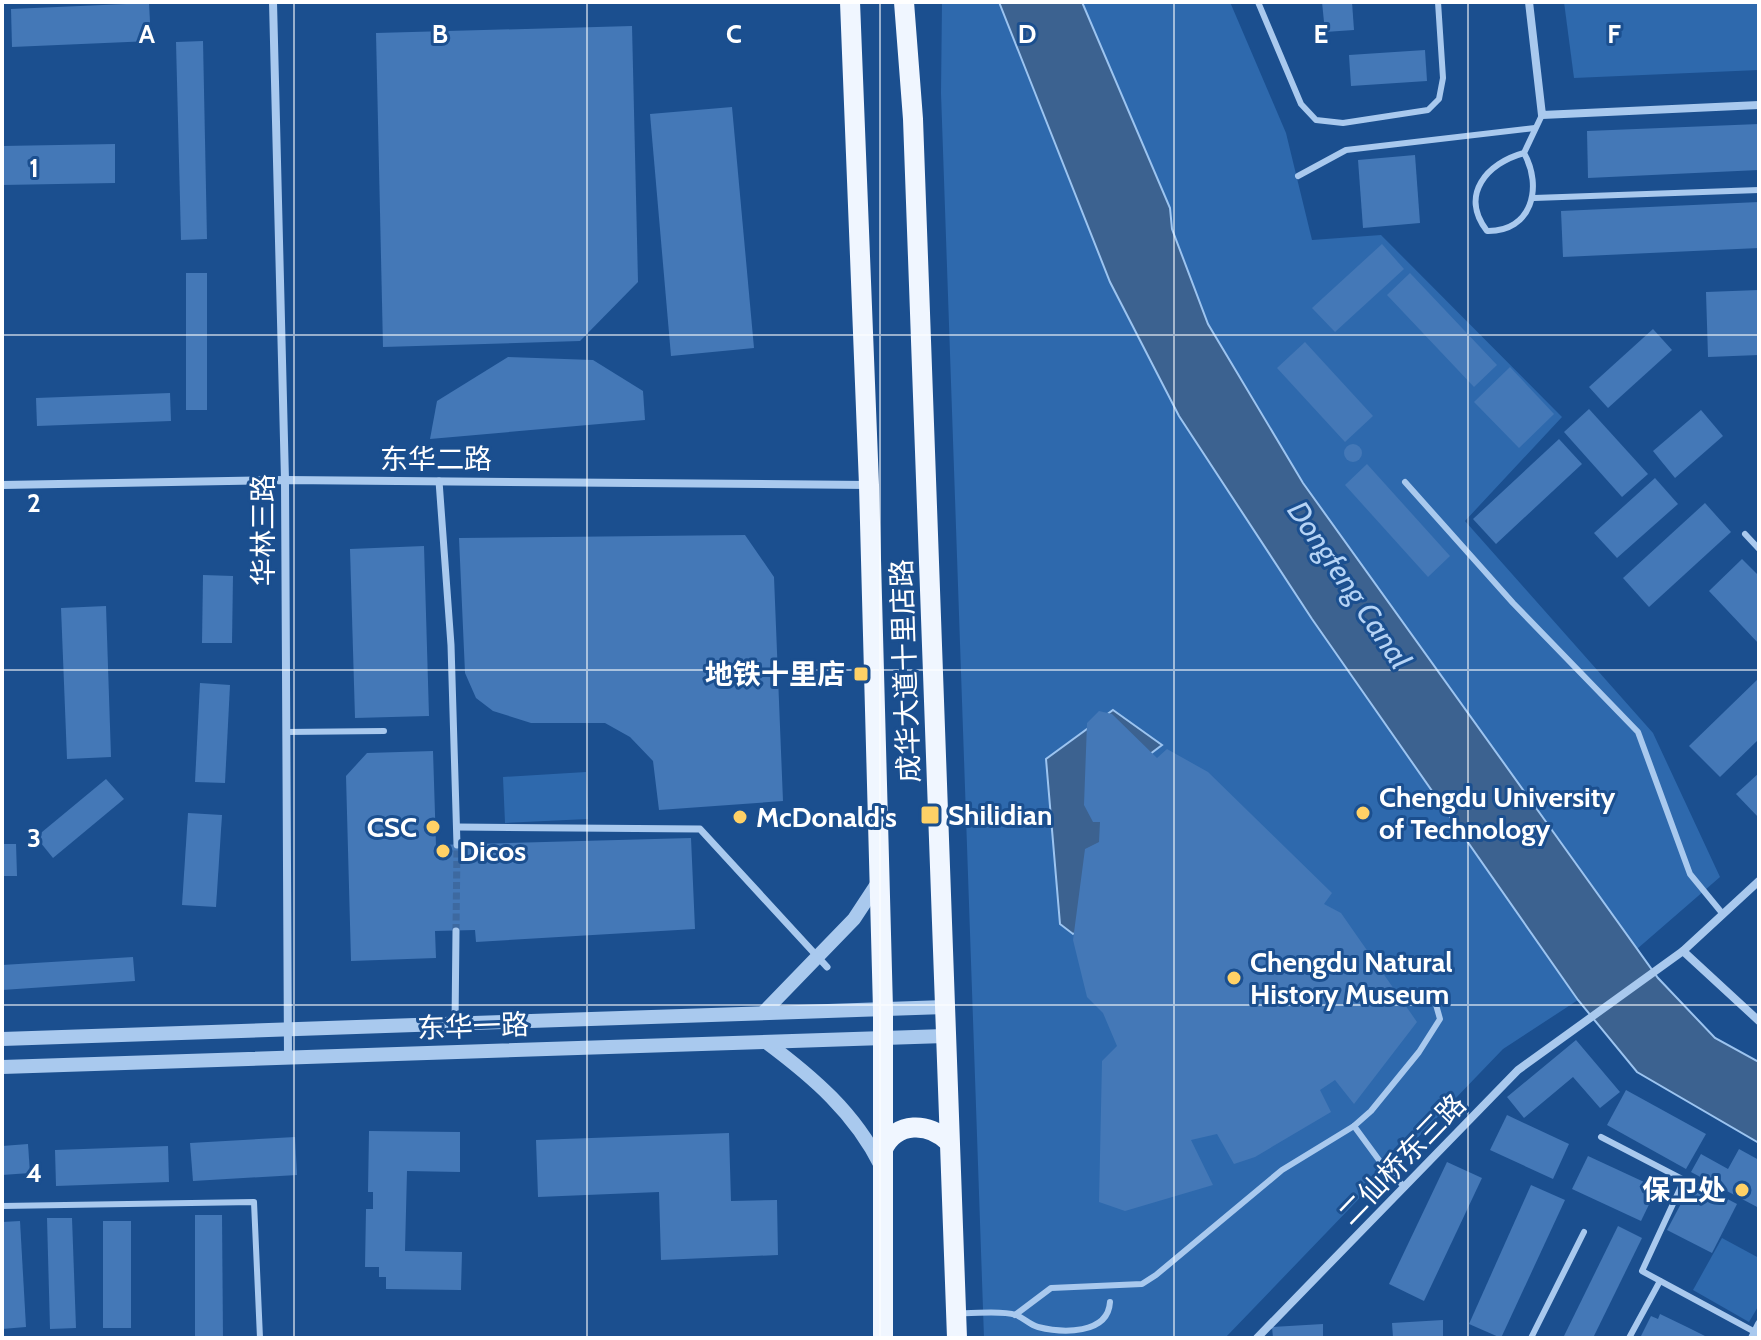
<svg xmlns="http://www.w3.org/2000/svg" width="1761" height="1340" viewBox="0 0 1761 1340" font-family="Cabin,'Noto Sans SC',sans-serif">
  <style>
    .green { fill: #2e69ad }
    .water { fill: #3c6290; stroke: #9cc4f0; stroke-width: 2 }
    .building { fill: #4478b7 }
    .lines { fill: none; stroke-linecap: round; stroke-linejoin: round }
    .pedestrian-tunnel { stroke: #3d69a0; stroke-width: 7; stroke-dasharray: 7 3.5; stroke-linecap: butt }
    .service { stroke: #a9c9ee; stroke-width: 6 }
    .pedestrian { stroke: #a9c9ee; stroke-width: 7 }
    .minor { stroke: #a9c9ee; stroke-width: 8 }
    .tertiary { stroke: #a9c9ee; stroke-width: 14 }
    .primary { stroke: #f0f6ff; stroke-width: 20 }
    .grid { fill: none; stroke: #fff; stroke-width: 2; stroke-opacity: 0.55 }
    .poi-dot { fill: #ffd166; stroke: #1b4f8f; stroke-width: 3 }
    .labels { text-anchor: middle; stroke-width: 6; stroke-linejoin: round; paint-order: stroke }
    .street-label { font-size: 28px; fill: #fff; stroke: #1b4f8f }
    .poi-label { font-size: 28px; font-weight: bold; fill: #fff; stroke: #1b4f8f; text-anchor: start }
    .water-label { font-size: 30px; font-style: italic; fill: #b5d3f5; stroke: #1b4f8f }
    .grid-label { font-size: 26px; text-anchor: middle; font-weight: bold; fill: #fff; stroke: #1b4f8f; stroke-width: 6; stroke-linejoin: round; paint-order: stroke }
  </style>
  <rect width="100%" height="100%" fill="#1b4f8f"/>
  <g class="green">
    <polygon points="942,2 999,2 1046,116 1312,619 1578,1000 1503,1049 1225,1338 984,1338 941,93"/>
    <polygon points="1082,2 1230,2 1286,133 1312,240 1381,235 1562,417 1465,521 1653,733 1720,877 1637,949 1303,483 1208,324 1172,229 1170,208"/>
    <polygon points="1564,2 1759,2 1759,70 1574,78"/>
    <polygon points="586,772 588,819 505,823 503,777"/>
    <polygon points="1722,1238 1759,1258 1759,1305 1749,1322 1693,1290"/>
  </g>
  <g class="water">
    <polygon points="999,2 1082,2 1170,208 1172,229 1208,324 1303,483 1658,978 1715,1038 1759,1062 1759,1143 1637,1072 1578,1000 1312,619 1179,416 1110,282"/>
    <polygon points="1113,710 1162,745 1104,789 1101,925 1073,934 1060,924 1046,759"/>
  </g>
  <g class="building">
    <polygon points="1322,2 1352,2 1354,30 1325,32"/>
    <polygon points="149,3 151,41 12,47 11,9"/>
    <polygon points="632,26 638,282 580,341 383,347 376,33"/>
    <polygon points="203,41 207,239 181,240 176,42"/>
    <polygon points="1425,50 1427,81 1351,86 1349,55"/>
    <polygon points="732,107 754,348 671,356 650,114"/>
    <polygon points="1759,124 1759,170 1588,178 1587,131"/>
    <polygon points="115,144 115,183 2,185 2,146"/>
    <polygon points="1415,155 1420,223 1363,228 1358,160"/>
    <polygon points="1759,202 1759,248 1563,257 1561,211"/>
    <polygon points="1382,244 1404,269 1335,332 1312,308"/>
    <rect x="186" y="273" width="21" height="137"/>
    <polygon points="1410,273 1497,365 1474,387 1387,295"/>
    <polygon points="1759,290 1759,355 1708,357 1706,292"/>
    <polygon points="1653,329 1672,350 1608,408 1589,387"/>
    <polygon points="1305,342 1373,416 1345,442 1277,368"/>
    <polygon points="508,357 593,360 643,391 645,420 430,439 437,401"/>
    <polygon points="1510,367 1554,414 1519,448 1474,402"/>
    <polygon points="170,393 171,421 37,426 36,398"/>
    <polygon points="1589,409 1648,474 1622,497 1564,432"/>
    <polygon points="1701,410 1723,436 1675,478 1653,451"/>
    <polygon points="1559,439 1582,464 1496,544 1473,519"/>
    <circle cx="1353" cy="453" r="9"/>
    <polygon points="1367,464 1450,556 1428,577 1345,485"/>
    <polygon points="1655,478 1678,504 1617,558 1594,533"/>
    <polygon points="1705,503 1731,532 1649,607 1623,578"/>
    <polygon points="745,535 774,577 783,801 659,810 653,761 630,737 605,723 531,723 493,711 476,698 465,673 459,538"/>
    <polygon points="424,546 429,716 355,718 350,549"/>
    <polygon points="1742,559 1759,576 1759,644 1709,591"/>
    <polygon points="203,575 233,576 232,643 202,643"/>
    <polygon points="106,606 111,757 67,759 61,608"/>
    <polygon points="1759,678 1759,739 1720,777 1689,746"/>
    <polygon points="200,683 230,685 225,783 195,782"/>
    <polygon points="1099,711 1112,714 1157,758 1167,749 1208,772 1332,893 1324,904 1341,913 1417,1022 1354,1104 1335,1080 1320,1090 1331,1112 1255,1157 1234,1164 1217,1134 1191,1140 1213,1185 1125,1211 1099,1202 1102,1061 1117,1046 1103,1013 1087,997 1073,940 1085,849 1099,842 1100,822 1093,822 1084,805 1087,723"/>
    <polygon points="433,751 436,845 691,838 695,929 476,942 475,930 435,931 436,958 351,961 346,776 367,753"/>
    <polygon points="1759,773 1759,818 1736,794"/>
    <polygon points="106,779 124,799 53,858 36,837"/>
    <polygon points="188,813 222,815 216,907 182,905"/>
    <polygon points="2,844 16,844 17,876 2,876"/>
    <polygon points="133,957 135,981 2,990 2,965"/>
    <polygon points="1576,1040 1620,1092 1600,1108 1573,1077 1524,1118 1507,1097"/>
    <polygon points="1626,1090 1706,1134 1686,1169 1607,1125"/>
    <polygon points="1507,1115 1569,1144 1553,1179 1490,1150"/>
    <polygon points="369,1131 460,1132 460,1172 407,1171 405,1251 462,1252 461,1290 386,1289 386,1277 379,1277 379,1267 365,1267 366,1209 373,1209 373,1192 368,1192"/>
    <polygon points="729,1133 731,1201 777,1200 778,1255 661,1260 659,1192 538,1197 536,1140"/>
    <polygon points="295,1137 297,1175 193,1181 190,1143"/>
    <polygon points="28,1144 30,1173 2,1175 2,1146"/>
    <polygon points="168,1146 169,1182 56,1186 55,1150"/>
    <polygon points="1739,1149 1759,1160 1759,1208 1691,1172 1701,1154 1728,1169"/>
    <polygon points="1588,1156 1657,1188 1641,1221 1572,1189"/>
    <polygon points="1447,1162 1482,1178 1424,1301 1389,1284"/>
    <polygon points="1693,1181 1737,1204 1712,1253 1667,1230"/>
    <polygon points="1531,1185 1565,1200 1501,1338 1469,1324"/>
    <polygon points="195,1215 222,1215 223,1338 195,1338"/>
    <polygon points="47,1218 72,1218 76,1328 50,1329"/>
    <polygon points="20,1221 26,1327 2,1329 2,1222"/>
    <rect x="103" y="1221" width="28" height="107"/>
    <polygon points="1618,1226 1642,1238 1593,1338 1563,1338"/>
    <polygon points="1660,1314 1687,1327 1709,1338 1641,1336 1651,1316 1658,1319"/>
    <polygon points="1443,1320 1443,1338 1393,1338 1392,1323"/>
    <polygon points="1323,1324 1323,1338 1273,1338 1272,1327"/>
  </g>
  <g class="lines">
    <polyline class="pedestrian-tunnel" points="456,931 457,845"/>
    <g class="service">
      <polyline points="1258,2 1301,104 1316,120 1343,123 1428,110 1439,99 1443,78 1438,2"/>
      <path d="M 1524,153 C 1543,187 1532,232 1487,231 C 1459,195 1487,163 1524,153 L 1542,115"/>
      <polyline points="1298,176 1346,150 1535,128"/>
      <polyline points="1534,198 1759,190"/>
      <polyline points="1405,482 1513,603 1638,732 1690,874 1722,913"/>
      <polyline points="1745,534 1759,549"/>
      <polyline points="286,732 384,731"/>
      <polyline points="1354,1126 1387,1171 1405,1187"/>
      <polyline points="1601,1137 1684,1180 1642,1271 1755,1332"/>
      <polyline points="2,1206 254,1202 260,1338"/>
      <path d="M 959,1313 C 976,1314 1000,1310 1016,1315 C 1024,1318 1030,1325 1038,1327 C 1062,1333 1108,1335 1110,1302"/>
      <polyline points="1015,1315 1051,1288 1142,1284 1156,1275 1282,1170 1354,1126 1371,1111 1419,1052 1440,1019 1433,994"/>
      <polyline points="1531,1338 1584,1232"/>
      <polyline points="1629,1338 1660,1281"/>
    </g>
    <g class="pedestrian">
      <polyline points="439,481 451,645 457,845"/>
      <polyline points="458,827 700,829 827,967"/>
      <polyline points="455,1024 456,931"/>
    </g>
    <g class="minor">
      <polyline points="273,2 285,480 288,1058"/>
      <polyline points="1529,2 1542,115 1759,105"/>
      <polyline points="2,485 285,480 869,485"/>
      <polyline points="1683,951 1759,1021"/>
      <polyline points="1257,1338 1518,1070 1683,951 1759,881"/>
      <polyline points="1752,1338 1759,1324"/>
    </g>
    <g class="tertiary">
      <polyline points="763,1013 854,919 879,881"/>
      <polyline points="2,1039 945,1007"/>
      <path d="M 766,1042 C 813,1077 855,1113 881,1166"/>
      <polyline points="2,1067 945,1036"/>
    </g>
    <g class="primary">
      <polyline points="850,2 869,485 883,1009 883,1338"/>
      <polyline points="904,2 913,119 957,1338"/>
      <path d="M 883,1149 C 896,1121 929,1122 949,1142"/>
    </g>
  </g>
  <path class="grid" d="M 294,2 L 294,1338M 587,2 L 587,1338M 880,2 L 880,1338M 1174,2 L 1174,1338M 1468,2 L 1468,1338M 2,335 L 1759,335M 2,670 L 1759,670M 2,1005 L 1759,1005"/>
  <g class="poi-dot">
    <rect x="853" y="666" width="16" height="16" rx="4"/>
    <circle cx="1363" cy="813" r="8"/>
    <rect x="920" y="805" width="20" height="20" rx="4"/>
    <circle cx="740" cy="817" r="8"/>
    <circle cx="433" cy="827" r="8"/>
    <circle cx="443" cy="851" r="8"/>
    <circle cx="1234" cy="978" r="8"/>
    <circle cx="1742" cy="1190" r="8"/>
  </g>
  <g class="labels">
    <g class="street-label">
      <text x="436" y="469">东华二路</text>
      <text transform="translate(263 530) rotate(-90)" y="10">华林三路</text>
      <text transform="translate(905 671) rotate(-92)" y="10">成华大道十里店路</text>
      <text transform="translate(473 1026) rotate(-2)" y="10">东华一路</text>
      <text transform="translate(1402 1159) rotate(-46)" y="10">二仙桥东三路</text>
    </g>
    <g class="poi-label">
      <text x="845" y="684" text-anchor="end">地铁十里店</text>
      <text x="1379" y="807">Chengdu University<tspan x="1379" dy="32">of Technology</tspan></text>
      <text x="948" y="825">Shilidian</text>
      <text x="756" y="827">McDonald's</text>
      <text x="417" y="837" text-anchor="end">CSC</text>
      <text x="459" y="861">Dicos</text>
      <text x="1250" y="972">Chengdu Natural<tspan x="1250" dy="32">History Museum</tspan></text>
      <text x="1726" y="1200" text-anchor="end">保卫处</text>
    </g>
    <g class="water-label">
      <text transform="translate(1349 585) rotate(56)" y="10">Dongfeng Canal</text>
    </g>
  </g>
  <g class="grid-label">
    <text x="147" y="43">A</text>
    <text x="440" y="43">B</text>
    <text x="734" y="43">C</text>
    <text x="1027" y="43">D</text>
    <text x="1321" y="43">E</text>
    <text x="1614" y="43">F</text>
    <text x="34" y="177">1</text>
    <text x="34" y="512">2</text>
    <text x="34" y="847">3</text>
    <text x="34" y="1182">4</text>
  </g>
  <rect width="1761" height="1340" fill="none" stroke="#ffffff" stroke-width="8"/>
</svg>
